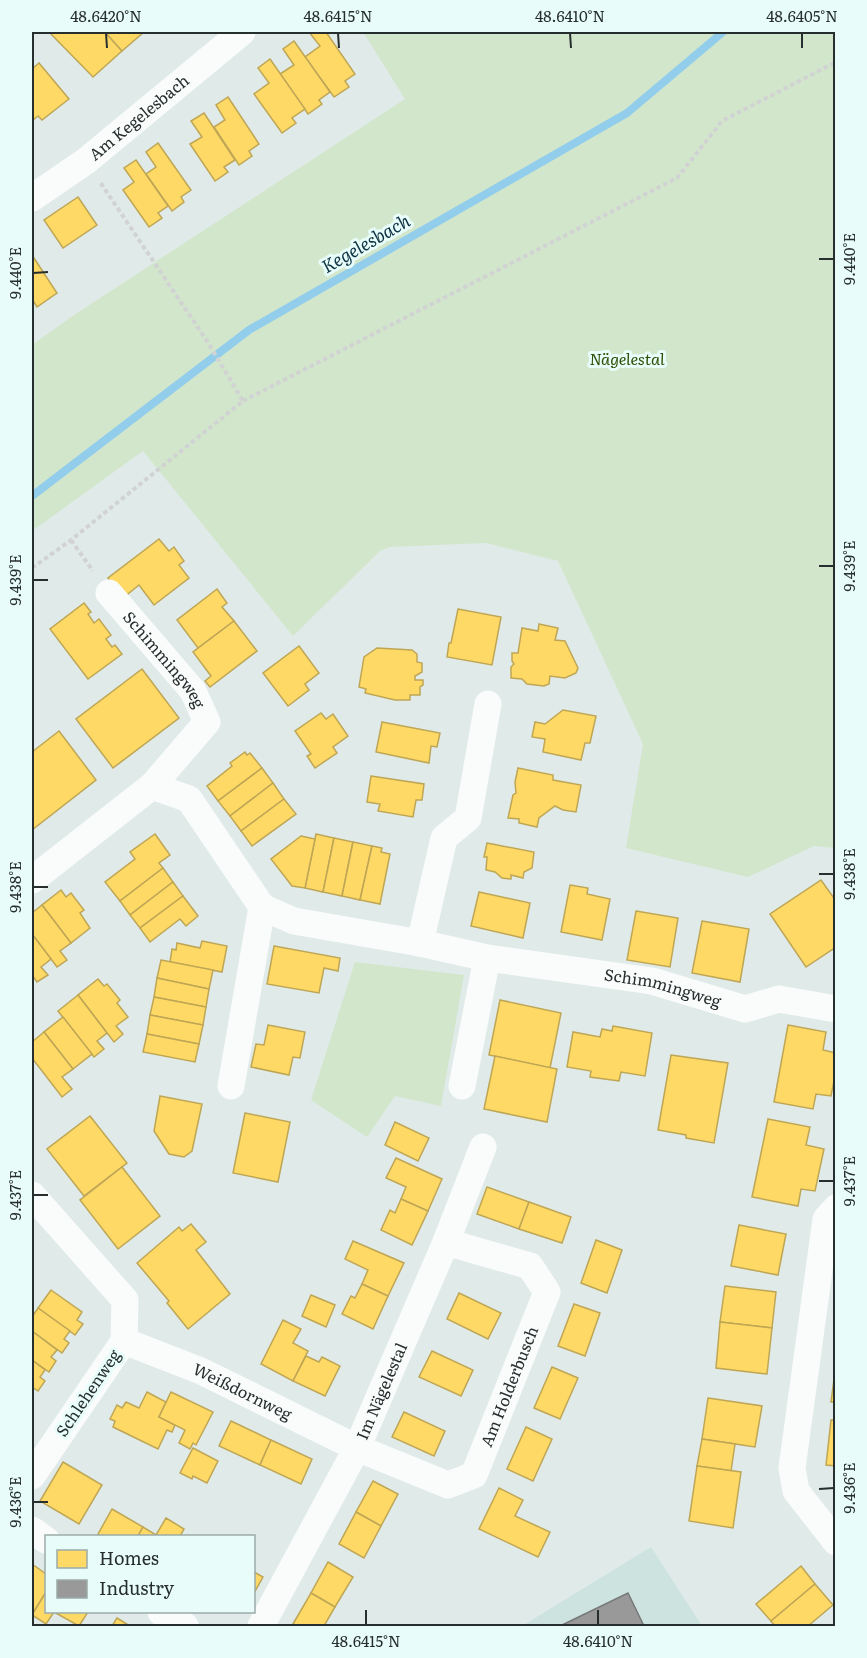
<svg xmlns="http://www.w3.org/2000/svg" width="867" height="1658" viewBox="0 0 867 1658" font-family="Literata,serif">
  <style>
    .built { fill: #cde3df }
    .green { fill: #d2e6cc }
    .homes { fill: #ffd966; stroke: #bea655; stroke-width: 1.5 }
    .industry { fill: #999; stroke: #777979; stroke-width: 1.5 }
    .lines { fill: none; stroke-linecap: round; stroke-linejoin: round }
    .stream { stroke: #92ceeb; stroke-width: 8 }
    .path { stroke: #d1d3d3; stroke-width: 4; stroke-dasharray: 4.5 3; stroke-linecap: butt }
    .street { stroke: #fafcfc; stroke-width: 27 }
    .ticks { fill: none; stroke: #272f2e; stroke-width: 2 }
    .labels { text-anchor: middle; stroke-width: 6; stroke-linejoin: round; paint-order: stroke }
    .street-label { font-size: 16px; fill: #272f2e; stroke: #e8fdf9 }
    .park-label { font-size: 16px; font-style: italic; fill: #2d4e04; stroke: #e8fdf9 }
    .water-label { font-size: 18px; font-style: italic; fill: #0f3446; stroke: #e8fdf9 }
    .neatline { fill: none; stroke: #272f2e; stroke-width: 2 }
    .ticks-label { font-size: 15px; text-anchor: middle; fill: #272f2e }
  </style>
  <rect width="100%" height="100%" fill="#e0ebe9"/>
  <polygon class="built" points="651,1547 702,1626 522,1626"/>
  <g class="green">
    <polygon points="363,32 835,32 835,848 814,846 748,877 626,848 643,744 558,561 486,543 389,547 380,551 293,636 143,451 32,531 32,345 74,315 405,99"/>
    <polygon points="355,962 464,975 441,1106 395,1096 367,1137 311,1100"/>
  </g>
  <g class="homes">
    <polygon points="49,32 105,32 122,51 93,77"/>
    <polygon points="105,32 144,32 122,51"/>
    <polygon points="309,32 326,32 355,74 345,81 349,87 334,97 305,57 320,46"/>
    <polygon points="294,41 330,92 319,100 322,104 308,114 280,74 294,65 283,49"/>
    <polygon points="270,59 305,109 292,118 296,123 282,133 254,94 269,83 258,68"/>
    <polygon points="39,63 69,99 42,120 38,116 32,121 32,69"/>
    <polygon points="228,97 259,144 249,151 252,156 239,165 214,127 225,120 216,105"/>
    <polygon points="204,113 235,160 224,167 228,172 215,181 190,144 202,137 191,121"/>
    <polygon points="158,143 191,190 181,197 184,202 172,211 146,174 156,167 146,152"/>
    <polygon points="136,160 168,206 158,213 162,218 149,227 123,190 134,182 124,168"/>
    <polygon points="78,197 97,225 63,248 44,220"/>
    <polygon points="32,255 57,293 37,307 32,299"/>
    <polygon points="159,539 169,551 174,547 184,561 179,565 189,578 154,605 139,585 123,598 108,578"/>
    <polygon points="217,589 227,603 222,607 234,621 198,648 177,620"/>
    <polygon points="84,603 91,612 88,614 94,623 99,619 111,635 106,639 112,647 115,645 122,654 88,679 50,629"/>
    <polygon points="458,609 501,617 492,665 447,657 449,643 451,643"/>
    <polygon points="234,621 257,651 210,687 205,681 211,676 193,652"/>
    <polygon points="539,624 558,628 555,640 565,641 578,668 576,673 565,678 550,676 549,684 544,686 527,684 522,679 511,678 511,667 514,664 512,661 512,653 518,653 522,628 538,631"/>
    <polygon points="299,646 319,673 305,684 309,690 288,706 263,673"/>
    <polygon points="377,648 412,650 417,654 417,662 422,663 422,672 415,676 415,680 423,680 423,685 420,687 420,695 410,695 410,700 395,700 365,693 366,689 359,687 364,657"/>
    <polygon points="142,669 179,718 113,768 76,719"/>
    <polygon points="563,710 596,716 590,743 585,743 581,760 543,752 545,739 532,737 535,722 545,724"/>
    <polygon points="321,713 326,719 333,714 348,736 333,747 337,753 315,768 307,756 311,754 295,731"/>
    <polygon points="382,722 440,733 437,747 431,746 429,763 376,752"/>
    <polygon points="59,731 96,780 32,830 32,752"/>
    <polygon points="245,752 247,755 250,753 262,768 218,801 207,786 232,766 230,763"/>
    <polygon points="262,768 273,783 230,816 218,801"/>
    <polygon points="518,768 553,775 553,780 581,785 576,812 563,810 555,806 539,818 537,827 519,823 519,819 508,818 513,795 516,793 515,782"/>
    <polygon points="371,776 424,784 422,800 416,800 413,817 378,811 380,804 367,802"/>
    <polygon points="273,783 284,799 241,831 230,816"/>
    <polygon points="284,799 296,814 252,846 241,831"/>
    <polygon points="155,834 170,855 159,863 163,868 120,901 105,882 135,859 130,852"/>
    <polygon points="316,834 334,838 323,892 305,888"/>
    <polygon points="301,836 315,839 305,888 292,886 271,859"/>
    <polygon points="334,838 353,842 342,896 323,892"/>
    <polygon points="353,842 372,846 360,900 342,896"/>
    <polygon points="487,843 534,852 532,868 524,872 523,878 511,875 511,879 502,878 495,872 486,870 487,857 484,857"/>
    <polygon points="372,846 382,848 381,852 390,854 380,904 360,900"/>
    <polygon points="163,868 173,882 130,915 120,901"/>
    <polygon points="821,880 836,901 836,947 806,967 770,914"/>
    <polygon points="173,882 183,896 140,928 130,915"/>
    <polygon points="570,885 588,888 587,894 610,899 602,940 561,932"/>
    <polygon points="61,890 66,897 71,893 84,910 80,913 90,928 71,943 42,905"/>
    <polygon points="479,892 530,903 523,938 471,926"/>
    <polygon points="183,896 198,916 186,926 180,919 150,942 140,928"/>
    <polygon points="42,905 71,943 60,951 67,960 57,967 32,934 32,913"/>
    <polygon points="636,911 678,918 670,967 627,960"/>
    <polygon points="702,921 749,929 740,982 692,973"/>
    <polygon points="32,934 51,959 41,967 48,975 37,982 32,975"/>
    <polygon points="202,941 227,946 222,972 170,962 172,949 176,950 177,943 200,948"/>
    <polygon points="274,946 340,958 338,971 324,968 319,993 267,984"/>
    <polygon points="161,960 213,970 209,989 157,978"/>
    <polygon points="157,978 209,989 206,1007 154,997"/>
    <polygon points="98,979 104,986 107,984 120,1000 117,1003 128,1017 116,1026 123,1034 114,1042 78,995"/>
    <polygon points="78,995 107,1033 97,1041 104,1049 94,1057 58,1011"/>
    <polygon points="154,997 206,1007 203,1025 150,1015"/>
    <polygon points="500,1000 561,1013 550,1068 489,1055"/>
    <polygon points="150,1015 203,1025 199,1044 147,1034"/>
    <polygon points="63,1017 92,1054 73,1069 44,1032"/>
    <polygon points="268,1025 305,1032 300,1058 293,1057 289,1075 251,1067 256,1044 264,1045"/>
    <polygon points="788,1025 826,1032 823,1050 836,1053 836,1071 831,1096 816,1094 813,1109 774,1102"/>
    <polygon points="613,1026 652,1033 645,1076 621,1072 619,1081 590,1077 591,1071 567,1067 573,1032 600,1037 602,1029 612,1031"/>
    <polygon points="44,1032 73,1069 62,1077 72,1089 62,1097 32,1058 32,1042"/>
    <polygon points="147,1034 199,1044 195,1062 143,1052"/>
    <polygon points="671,1055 728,1063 714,1143 686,1138 686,1135 658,1130"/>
    <polygon points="495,1056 557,1069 547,1122 484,1109"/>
    <polygon points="160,1096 202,1104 192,1151 184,1157 169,1154 154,1131"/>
    <polygon points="245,1113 290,1122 278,1182 233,1173"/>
    <polygon points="90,1116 127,1163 84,1196 47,1149"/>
    <polygon points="768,1119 810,1127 806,1145 824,1149 815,1191 801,1189 798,1206 752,1197"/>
    <polygon points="395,1122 429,1138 418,1161 385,1145"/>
    <polygon points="396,1158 442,1179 428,1211 401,1199 406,1187 386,1178"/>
    <polygon points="122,1167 160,1216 118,1249 80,1200"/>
    <polygon points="487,1187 529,1202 519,1229 477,1214"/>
    <polygon points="401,1199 428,1211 412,1245 381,1230 390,1210 395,1213"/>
    <polygon points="529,1202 571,1217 562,1243 519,1229"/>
    <polygon points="191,1224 206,1242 196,1250 230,1294 188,1329 167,1303 169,1301 137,1263 179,1227 182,1231"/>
    <polygon points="739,1225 786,1234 778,1275 731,1266"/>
    <polygon points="596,1240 622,1250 607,1293 581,1283"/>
    <polygon points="353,1241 404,1263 388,1296 362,1284 368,1270 345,1259"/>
    <polygon points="362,1284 388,1296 373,1329 342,1314 351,1296 355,1298"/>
    <polygon points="725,1286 776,1292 772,1328 720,1322"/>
    <polygon points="51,1290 82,1312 77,1320 83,1324 75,1335 38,1308"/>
    <polygon points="459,1293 501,1313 488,1339 447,1319"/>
    <polygon points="311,1295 335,1305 326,1327 302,1316"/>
    <polygon points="574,1304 600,1313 585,1356 558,1346"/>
    <polygon points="38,1308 70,1331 64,1339 69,1343 62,1353 32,1331 32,1317"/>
    <polygon points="283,1320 301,1329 293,1343 308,1351 293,1381 261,1364"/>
    <polygon points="720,1322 772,1328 767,1374 716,1368"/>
    <polygon points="32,1331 57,1350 51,1357 56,1361 49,1372 32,1360"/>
    <polygon points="432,1351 473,1370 461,1396 419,1377"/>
    <polygon points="306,1356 319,1362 322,1357 340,1366 325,1396 293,1381"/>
    <polygon points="32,1360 45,1370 40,1377 45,1381 38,1391 32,1387"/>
    <polygon points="836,1364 836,1402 831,1402"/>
    <polygon points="552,1367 578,1378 560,1419 534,1408"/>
    <polygon points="147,1392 166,1402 159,1417 175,1425 172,1432 167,1430 158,1449 113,1427 115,1421 110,1419 117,1405 122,1408 126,1402 139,1408"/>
    <polygon points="171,1392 213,1412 196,1445 193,1443 190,1449 179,1443 185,1430 159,1417"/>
    <polygon points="708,1398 762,1406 755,1447 702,1439"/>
    <polygon points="404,1412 445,1431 434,1456 392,1437"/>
    <polygon points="831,1420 836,1420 836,1466 826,1465"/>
    <polygon points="231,1421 271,1440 260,1465 219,1446"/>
    <polygon points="526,1427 552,1439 533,1481 507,1469"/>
    <polygon points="702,1439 735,1444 731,1471 697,1466"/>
    <polygon points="271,1440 312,1459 301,1484 260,1465"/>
    <polygon points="193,1448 218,1461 207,1483 193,1476 192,1479 180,1473"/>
    <polygon points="63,1462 102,1485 79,1524 40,1501"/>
    <polygon points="697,1466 741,1472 733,1528 689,1521"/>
    <polygon points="373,1481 398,1494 381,1526 356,1512"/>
    <polygon points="499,1488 523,1500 515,1516 550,1532 538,1557 479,1529"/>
    <polygon points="112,1509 143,1527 138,1536 101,1536 98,1534"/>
    <polygon points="356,1512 381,1526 364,1558 339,1544"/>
    <polygon points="166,1518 184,1529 180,1536 138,1536 143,1527 156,1535"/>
    <polygon points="328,1562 353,1577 335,1607 311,1593"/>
    <polygon points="32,1564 46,1574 46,1592 32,1615"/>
    <polygon points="801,1566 815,1584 771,1621 756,1604"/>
    <polygon points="254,1572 263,1577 254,1593"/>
    <polygon points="815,1584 833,1605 808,1626 775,1626 771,1621"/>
    <polygon points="46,1592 46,1612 88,1612 79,1626 54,1612 46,1624 32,1615"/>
    <polygon points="311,1593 335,1607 324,1626 298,1626 293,1624"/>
    <polygon points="117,1618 130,1626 112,1626"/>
  </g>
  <polygon class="industry" points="628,1593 644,1626 560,1626"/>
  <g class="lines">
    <polyline class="stream" points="32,496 249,330 627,113 723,32"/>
    <g class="path">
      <polyline points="243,401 677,178 722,121 836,62"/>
      <polyline points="71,540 93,571"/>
      <polyline points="32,568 71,540 243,401 207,341 100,182"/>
    </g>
    <g class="street">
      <path id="s1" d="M 32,198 L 86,161 L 242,32"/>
      <path id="s2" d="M 109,593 L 193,691 L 207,722 L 152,786"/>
      <path id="s3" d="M 32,880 L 152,786 L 189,799 L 262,907 L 294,921 L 420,943 L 487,958 L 652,981 L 745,1009 L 779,999 L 836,1009"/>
      <polyline points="420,943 444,838 468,818 488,704"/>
      <polyline points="231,1086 262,907"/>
      <polyline points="462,1086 487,958"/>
      <polyline points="32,1195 125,1300 124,1341 32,1476"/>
      <polyline points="836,1208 826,1219 792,1468 796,1491 836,1542"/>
      <path id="s4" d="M 124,1341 L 201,1371 L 357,1448 L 448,1485 L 474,1475 L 547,1292 L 530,1266 L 446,1242"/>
      <polyline points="32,1530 46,1540"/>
      <polyline points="161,1612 185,1626"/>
      <path id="s5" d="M 261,1626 L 357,1448 L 446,1242 L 483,1147"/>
    </g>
  </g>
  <path class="ticks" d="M 106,33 L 107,48M 338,33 L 339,48M 570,33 L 571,48M 802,33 L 802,48M 819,259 L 834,259M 33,273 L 48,272M 819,566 L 834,566M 33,580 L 48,580M 819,874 L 834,874M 33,887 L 48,887M 819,1181 L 834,1181M 33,1195 L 48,1195M 819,1489 L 834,1488M 33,1502 L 48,1502M 366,1610 L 366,1625M 598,1610 L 598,1625"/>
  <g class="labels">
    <g class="street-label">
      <text dy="6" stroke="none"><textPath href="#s1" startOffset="134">Am Kegelesbach</textPath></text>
      <text dy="6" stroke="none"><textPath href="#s2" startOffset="87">Schimmingweg</textPath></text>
      <text dy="6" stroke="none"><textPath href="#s3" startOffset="732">Schimmingweg</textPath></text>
      <text dy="6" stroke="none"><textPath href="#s4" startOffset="478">Am Holderbusch</textPath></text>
      <text dy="6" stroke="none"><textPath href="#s5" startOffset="264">Im Nägelestal</textPath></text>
      <text dy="6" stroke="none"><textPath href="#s4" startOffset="129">Weißdornweg</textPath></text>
      <text transform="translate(88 1393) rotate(-56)" y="6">Schlehenweg</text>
    </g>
    <g class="park-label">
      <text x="627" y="365">Nägelestal</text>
    </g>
    <g class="water-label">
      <text transform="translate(366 244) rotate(-30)" y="6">Kegelesbach</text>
    </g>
  </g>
  <rect width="867" height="1658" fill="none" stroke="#e8fdf9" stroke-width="66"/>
  <rect x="45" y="1535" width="210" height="78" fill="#e8fdf9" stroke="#9baba8" stroke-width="1.5"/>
  <rect x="57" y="1550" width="30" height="18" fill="#ffd966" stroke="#9baba8" stroke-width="1.5"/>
  <text x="99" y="1565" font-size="18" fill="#272f2e">Homes</text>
  <rect x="57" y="1580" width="30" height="18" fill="#999999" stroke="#9baba8" stroke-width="1.5"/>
  <text x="99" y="1595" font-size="18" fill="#272f2e">Industry</text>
  <rect x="33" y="33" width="801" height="1592" class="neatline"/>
  <g class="ticks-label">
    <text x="106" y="22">48.6420°N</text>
    <text x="338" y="22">48.6415°N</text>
    <text x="570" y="22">48.6410°N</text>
    <text x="802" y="22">48.6405°N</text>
    <text transform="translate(850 259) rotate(-90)" y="5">9.440°E</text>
    <text transform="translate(16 273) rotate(-90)" y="5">9.440°E</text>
    <text transform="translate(850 566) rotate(-90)" y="5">9.439°E</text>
    <text transform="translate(16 580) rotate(-90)" y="5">9.439°E</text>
    <text transform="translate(850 874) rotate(-90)" y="5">9.438°E</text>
    <text transform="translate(16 887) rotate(-90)" y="5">9.438°E</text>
    <text transform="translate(850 1181) rotate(-90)" y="5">9.437°E</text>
    <text transform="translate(16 1195) rotate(-90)" y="5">9.437°E</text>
    <text transform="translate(850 1488) rotate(-90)" y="5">9.436°E</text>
    <text transform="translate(16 1502) rotate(-90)" y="5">9.436°E</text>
    <text x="366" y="1647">48.6415°N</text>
    <text x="598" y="1647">48.6410°N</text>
  </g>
</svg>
